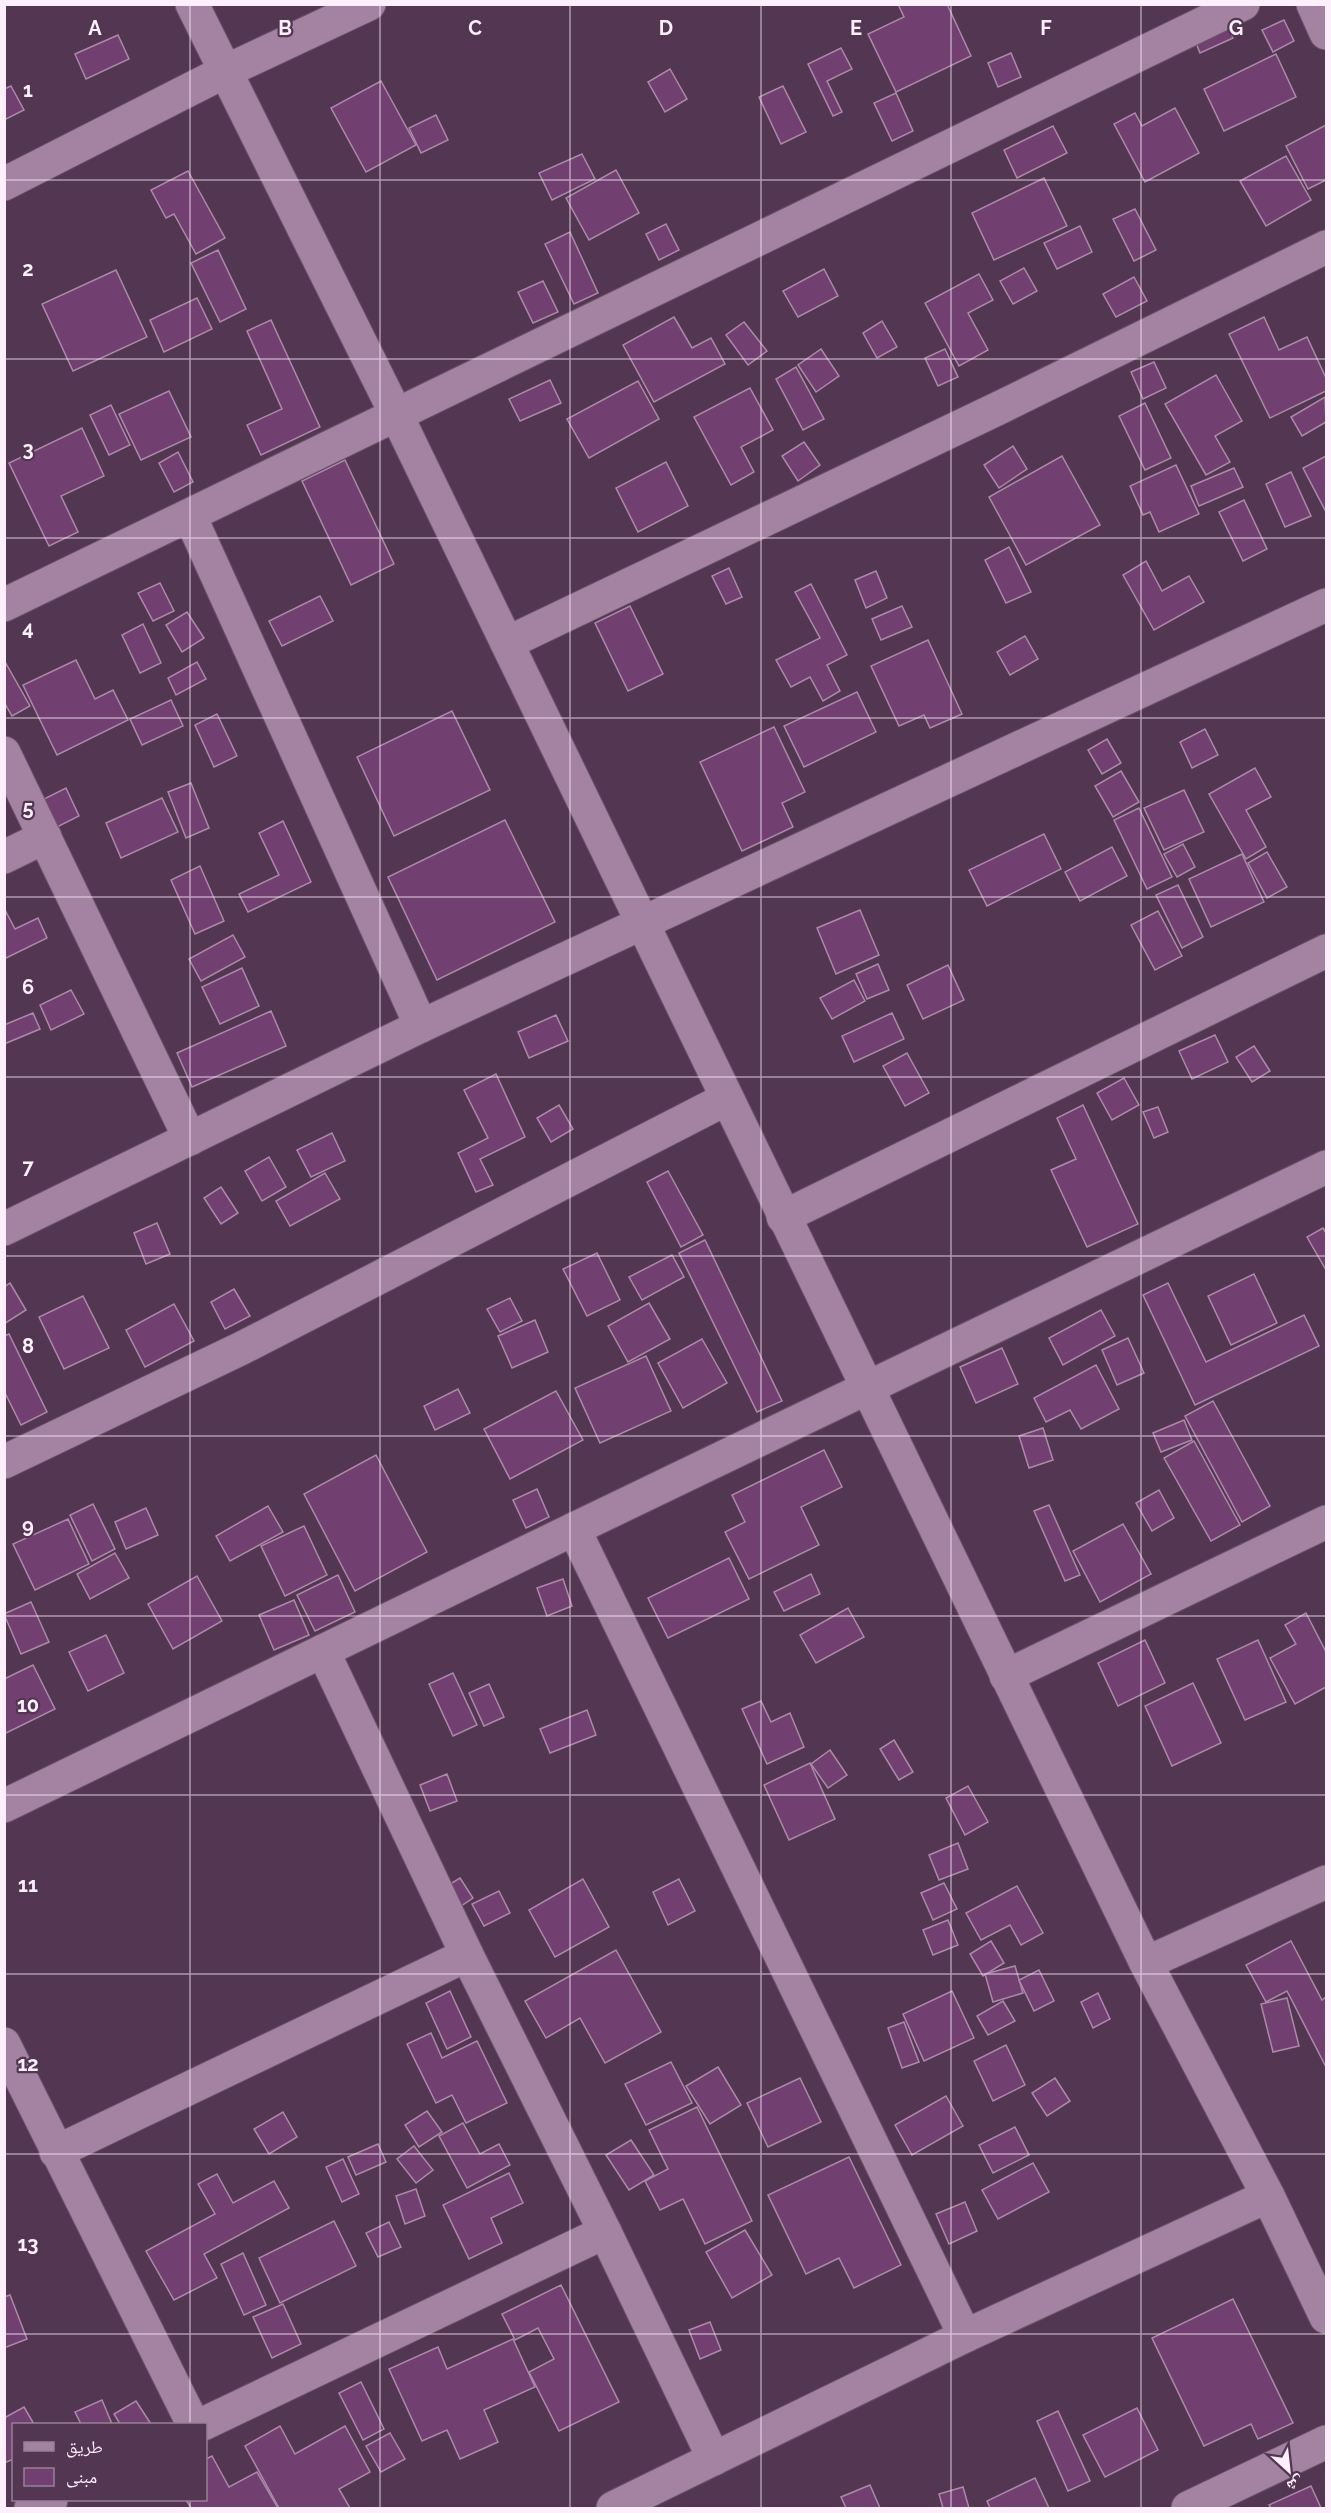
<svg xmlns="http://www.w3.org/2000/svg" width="1331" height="2513" viewBox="0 0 1331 2513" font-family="Raleway,'Noto Naskh Arabic',sans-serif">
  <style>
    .building { fill: #724070; stroke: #ab8aa9; stroke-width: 1.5 }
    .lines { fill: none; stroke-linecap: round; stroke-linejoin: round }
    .minor-casing { stroke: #6b5469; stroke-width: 35 }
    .tertiary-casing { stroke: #6b5469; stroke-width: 35 }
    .minor { stroke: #a483a2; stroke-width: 33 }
    .tertiary { stroke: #a483a2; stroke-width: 33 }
    .grid { fill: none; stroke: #fdeffc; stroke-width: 1.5; stroke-opacity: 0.55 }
    .grid-label { font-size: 20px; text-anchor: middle; font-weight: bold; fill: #fdeffc; stroke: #533651; stroke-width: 4.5; stroke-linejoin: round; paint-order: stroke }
  </style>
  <rect width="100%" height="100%" fill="#533651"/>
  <g class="building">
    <polygon points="898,4 947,4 971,56 896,92 868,34 904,17"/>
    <polygon points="1284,20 1294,41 1273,52 1262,30"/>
    <polygon points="1226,22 1233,38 1200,53 1194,38"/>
    <polygon points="118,35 129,59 86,79 75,54"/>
    <polygon points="841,48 852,69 827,81 842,112 833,116 808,64"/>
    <polygon points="1011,53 1021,77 998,87 988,63"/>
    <polygon points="1276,54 1296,97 1224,131 1204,89"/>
    <polygon points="670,69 687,99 665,112 648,82"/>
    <polygon points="381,81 416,145 366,172 331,108"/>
    <polygon points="11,86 24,110 4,120 4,89"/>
    <polygon points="783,86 806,132 781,144 759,97"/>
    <polygon points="896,93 913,131 892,141 874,103"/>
    <polygon points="1175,108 1199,153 1145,182 1114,124 1135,113 1142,126"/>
    <polygon points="436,115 448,140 421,153 409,128"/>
    <polygon points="1326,125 1326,180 1308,189 1286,146"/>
    <polygon points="1053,126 1067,153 1017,178 1004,150"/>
    <polygon points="582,154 595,179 552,200 539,173"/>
    <polygon points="1286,156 1311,200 1266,226 1240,181"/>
    <polygon points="616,170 639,213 589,240 566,198"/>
    <polygon points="188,171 225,238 196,254 174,214 166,218 151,190"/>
    <polygon points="1044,178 1067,226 994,260 972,213"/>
    <polygon points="1135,209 1156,250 1134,261 1113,219"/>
    <polygon points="666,224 679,250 659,260 646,234"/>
    <polygon points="1080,226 1092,252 1057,269 1044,243"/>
    <polygon points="570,232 598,293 574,304 545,244"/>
    <polygon points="218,250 246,309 220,322 191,263"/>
    <polygon points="1024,268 1037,291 1013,304 1000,281"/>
    <polygon points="824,269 838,296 798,317 783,291"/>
    <polygon points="116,270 147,337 73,371 42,304"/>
    <polygon points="979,274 993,300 968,313 988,350 959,366 925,303"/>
    <polygon points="1134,277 1147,301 1116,317 1103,294"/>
    <polygon points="543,281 558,312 533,323 518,292"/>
    <polygon points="197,298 212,329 164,352 150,320"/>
    <polygon points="674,317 692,348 711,338 725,364 654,402 623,345"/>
    <polygon points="1264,317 1279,350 1307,337 1326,378 1326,391 1270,418 1229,334"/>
    <polygon points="271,320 320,427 261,455 247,425 282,409 247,331"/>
    <polygon points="882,321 897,347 877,358 863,333"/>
    <polygon points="744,322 767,351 748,365 726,335"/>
    <polygon points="821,349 839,376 816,392 798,365"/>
    <polygon points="945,349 958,377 938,386 925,358"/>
    <polygon points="1154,362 1166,388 1143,399 1131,372"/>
    <polygon points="796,367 824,419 803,430 776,379"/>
    <polygon points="1216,375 1242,421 1215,436 1230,462 1206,475 1165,404"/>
    <polygon points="550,380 561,403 520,421 509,399"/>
    <polygon points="638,381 659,419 589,458 567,419"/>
    <polygon points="750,388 773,430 741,447 754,472 731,485 694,417"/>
    <polygon points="169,391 191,437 141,460 119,414"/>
    <polygon points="1325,397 1326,422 1302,436 1291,417"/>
    <polygon points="1145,403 1171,458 1145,470 1119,416"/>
    <polygon points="111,405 130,445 109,455 90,415"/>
    <polygon points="82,428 104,476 61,496 78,532 49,546 9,463"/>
    <polygon points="804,442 820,465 798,481 782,456"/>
    <polygon points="1013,446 1027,469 999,488 984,465"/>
    <polygon points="178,452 193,482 174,492 159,463"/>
    <polygon points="1062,456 1100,525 1026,565 989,497"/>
    <polygon points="1326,456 1326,512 1303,468"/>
    <polygon points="345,460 394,564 351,585 302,481"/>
    <polygon points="666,462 688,506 638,532 616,488"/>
    <polygon points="1176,465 1199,514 1159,532 1150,512 1143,515 1130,486"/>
    <polygon points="1234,468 1243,487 1199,506 1191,486"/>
    <polygon points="1291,472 1311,516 1285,527 1266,484"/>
    <polygon points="1244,500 1267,549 1243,561 1219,512"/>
    <polygon points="1009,547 1031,592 1006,603 985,560"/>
    <polygon points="1146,561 1162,591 1189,576 1204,602 1154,630 1123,575"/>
    <polygon points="729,568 742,597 726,604 712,576"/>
    <polygon points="876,571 887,598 866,608 855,580"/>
    <polygon points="160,583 174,611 153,621 138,593"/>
    <polygon points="811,584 847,655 827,665 840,691 823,701 810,677 791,687 776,660 820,638 795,592"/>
    <polygon points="320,596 333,621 282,646 269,621"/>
    <polygon points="630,606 663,674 628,691 595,623"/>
    <polygon points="902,606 912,627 881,640 872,619"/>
    <polygon points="187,612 204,638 182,652 166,625"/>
    <polygon points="143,624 161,663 140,673 122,635"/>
    <polygon points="1025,636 1038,659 1010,675 997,652"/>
    <polygon points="928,640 962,714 930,728 924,715 899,726 871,666"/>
    <polygon points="4,660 30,706 12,716 4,702"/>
    <polygon points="76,660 95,699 113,690 128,720 57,755 23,685"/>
    <polygon points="197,662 206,679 176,695 168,678"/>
    <polygon points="857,692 876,732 804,767 784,726"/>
    <polygon points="171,700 183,726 142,745 130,719"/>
    <polygon points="452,711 490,790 394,836 357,757"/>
    <polygon points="217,714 237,756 214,767 195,725"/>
    <polygon points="774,727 805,792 782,803 793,827 742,851 700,762"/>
    <polygon points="1205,729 1218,755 1192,768 1180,742"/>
    <polygon points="1107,739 1121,763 1102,774 1088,750"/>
    <polygon points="1255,768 1271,797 1246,810 1266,847 1246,859 1209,794"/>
    <polygon points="1121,771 1139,802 1113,817 1095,786"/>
    <polygon points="191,783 209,828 186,838 168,792"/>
    <polygon points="66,788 79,816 57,827 44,799"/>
    <polygon points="1184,790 1204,832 1164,850 1144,808"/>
    <polygon points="162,798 178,832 121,858 106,823"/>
    <polygon points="1139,808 1172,877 1147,889 1114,820"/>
    <polygon points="505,820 555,922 437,980 388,877"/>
    <polygon points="283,821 311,882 248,912 239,894 279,875 259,833"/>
    <polygon points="1044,834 1061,869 987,906 969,870"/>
    <polygon points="1183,844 1195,867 1177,877 1164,854"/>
    <polygon points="1112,847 1127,876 1080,901 1065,872"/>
    <polygon points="1267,852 1287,887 1267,898 1248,863"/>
    <polygon points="1242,854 1264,902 1211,927 1189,879"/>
    <polygon points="200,866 224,921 195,934 171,880"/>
    <polygon points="1178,885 1203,937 1182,948 1156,895"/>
    <polygon points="4,908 15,929 38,918 47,938 4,959"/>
    <polygon points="860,910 879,955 836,974 817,928"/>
    <polygon points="1158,911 1182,956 1155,970 1131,925"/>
    <polygon points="233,935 245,957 201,981 189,959"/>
    <polygon points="878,964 889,990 867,999 856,974"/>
    <polygon points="948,965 964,1000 923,1019 907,985"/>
    <polygon points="242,968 259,1006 220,1024 202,987"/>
    <polygon points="854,980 865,1001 832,1019 820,998"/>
    <polygon points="71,990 84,1014 51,1030 40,1005"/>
    <polygon points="271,1011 286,1046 192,1087 177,1053"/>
    <polygon points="33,1013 40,1029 4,1044 4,1025"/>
    <polygon points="892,1013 904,1039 854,1062 842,1036"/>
    <polygon points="556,1015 568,1041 529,1058 518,1032"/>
    <polygon points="1215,1035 1228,1062 1192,1079 1179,1051"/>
    <polygon points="1254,1046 1270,1071 1252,1082 1236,1057"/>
    <polygon points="907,1053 929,1093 905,1106 883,1066"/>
    <polygon points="496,1074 525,1137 480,1159 493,1185 476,1192 458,1153 488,1138 464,1090"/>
    <polygon points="1124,1078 1139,1105 1112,1120 1097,1093"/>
    <polygon points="559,1105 573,1129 551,1142 537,1118"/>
    <polygon points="1083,1105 1138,1224 1087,1247 1051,1170 1076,1159 1057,1118"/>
    <polygon points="1158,1107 1168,1132 1154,1138 1143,1112"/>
    <polygon points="332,1133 345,1161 311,1177 297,1150"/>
    <polygon points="269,1157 286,1187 262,1201 245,1171"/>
    <polygon points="668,1171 703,1235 681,1247 647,1182"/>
    <polygon points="325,1173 340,1199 290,1226 276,1201"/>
    <polygon points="221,1187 238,1213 221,1224 204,1198"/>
    <polygon points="157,1223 170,1254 146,1264 134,1233"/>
    <polygon points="1323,1228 1326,1233 1326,1270 1307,1237"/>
    <polygon points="705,1240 782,1401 757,1412 679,1253"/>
    <polygon points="597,1253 620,1300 587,1316 563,1269"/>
    <polygon points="672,1255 684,1277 642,1300 629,1277"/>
    <polygon points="1254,1274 1277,1323 1231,1345 1208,1296"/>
    <polygon points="10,1283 26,1310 4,1324 4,1287"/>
    <polygon points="1168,1283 1206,1362 1304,1315 1319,1346 1195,1405 1143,1295"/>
    <polygon points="234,1289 250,1316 225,1329 211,1302"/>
    <polygon points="83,1296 109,1348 64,1369 39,1317"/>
    <polygon points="510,1298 522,1321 500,1332 487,1309"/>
    <polygon points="649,1303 670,1339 628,1362 608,1326"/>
    <polygon points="174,1304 194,1341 145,1367 126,1330"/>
    <polygon points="1101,1310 1115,1336 1063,1365 1049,1338"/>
    <polygon points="535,1320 548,1352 512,1368 498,1336"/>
    <polygon points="9,1334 47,1412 21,1425 6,1395 4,1396 4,1336"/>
    <polygon points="1128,1338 1144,1373 1117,1385 1102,1350"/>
    <polygon points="702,1339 727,1383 683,1408 658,1363"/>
    <polygon points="1002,1348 1018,1384 976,1403 960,1367"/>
    <polygon points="646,1356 671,1411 600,1443 575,1388"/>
    <polygon points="1096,1365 1119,1409 1081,1429 1070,1410 1046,1422 1034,1398"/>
    <polygon points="458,1389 470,1413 435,1430 424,1406"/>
    <polygon points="556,1391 583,1440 510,1479 484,1429"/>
    <polygon points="1213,1401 1270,1506 1242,1522 1185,1416"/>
    <polygon points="1184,1420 1192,1440 1161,1452 1153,1433"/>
    <polygon points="1043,1428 1053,1460 1029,1468 1019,1436"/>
    <polygon points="1194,1441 1240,1525 1211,1541 1164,1458"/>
    <polygon points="824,1450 842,1487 801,1507 819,1545 749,1579 725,1532 745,1522 732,1495"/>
    <polygon points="376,1455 427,1552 355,1591 304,1494"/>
    <polygon points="537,1489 549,1517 526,1528 513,1500"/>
    <polygon points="1159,1490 1174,1518 1152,1531 1136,1503"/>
    <polygon points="93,1504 115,1549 92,1561 70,1515"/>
    <polygon points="1049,1505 1080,1575 1065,1581 1034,1511"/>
    <polygon points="268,1506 283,1532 230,1561 216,1536"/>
    <polygon points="146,1508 158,1535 126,1549 115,1522"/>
    <polygon points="68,1519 89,1564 35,1590 13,1544"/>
    <polygon points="1123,1524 1151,1574 1100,1602 1073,1551"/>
    <polygon points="304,1526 327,1575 285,1596 261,1546"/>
    <polygon points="115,1553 129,1578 90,1599 77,1574"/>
    <polygon points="729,1558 749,1599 668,1638 648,1598"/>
    <polygon points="811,1574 820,1594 784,1611 774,1592"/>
    <polygon points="338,1575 355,1612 315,1631 297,1595"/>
    <polygon points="197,1576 222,1621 173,1649 148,1604"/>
    <polygon points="563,1579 572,1606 547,1616 537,1588"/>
    <polygon points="294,1600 309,1635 274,1650 259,1615"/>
    <polygon points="31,1602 49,1642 21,1654 4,1614"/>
    <polygon points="848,1608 864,1637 816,1663 800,1635"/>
    <polygon points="1306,1613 1326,1652 1326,1687 1295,1704 1270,1658 1296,1644 1285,1625"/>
    <polygon points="106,1635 124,1673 88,1691 69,1652"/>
    <polygon points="1145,1640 1165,1683 1118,1706 1098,1663"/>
    <polygon points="1258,1640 1286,1702 1245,1720 1217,1659"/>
    <polygon points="33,1665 55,1709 4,1734 4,1679"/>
    <polygon points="453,1673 477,1725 453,1736 429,1684"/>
    <polygon points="1193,1683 1221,1743 1172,1766 1145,1706"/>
    <polygon points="489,1684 504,1717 484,1726 469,1693"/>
    <polygon points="761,1701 771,1722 790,1713 804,1747 767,1764 742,1709"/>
    <polygon points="587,1710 596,1735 550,1753 540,1729"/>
    <polygon points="894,1740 913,1772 899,1780 880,1749"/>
    <polygon points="830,1750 847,1775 828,1788 811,1764"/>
    <polygon points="810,1763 835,1819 789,1840 764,1785"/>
    <polygon points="447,1774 457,1801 430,1811 420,1785"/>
    <polygon points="968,1786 988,1822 965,1835 946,1798"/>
    <polygon points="958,1843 968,1869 939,1880 929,1855"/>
    <polygon points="460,1878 473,1898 446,1916 432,1895"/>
    <polygon points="583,1879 609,1927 555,1957 529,1910"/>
    <polygon points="679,1879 695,1911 668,1925 653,1892"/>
    <polygon points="944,1883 957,1909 933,1920 921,1893"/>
    <polygon points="1017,1886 1043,1933 1021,1945 1010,1925 981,1940 966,1913"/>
    <polygon points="499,1891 510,1913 484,1926 472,1904"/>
    <polygon points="948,1920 958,1945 933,1955 923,1930"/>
    <polygon points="991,1941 1004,1963 983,1976 970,1954"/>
    <polygon points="1291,1941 1322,2000 1326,1997 1326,2067 1287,1991 1266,2002 1246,1965"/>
    <polygon points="616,1950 661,2032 605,2063 580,2018 546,2038 525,2001"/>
    <polygon points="1015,1966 1023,1993 993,2002 985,1974"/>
    <polygon points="1039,1970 1054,2001 1034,2011 1019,1980"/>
    <polygon points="450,1991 471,2037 447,2049 426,2003"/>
    <polygon points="952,1991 974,2038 924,2061 903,2014"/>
    <polygon points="1098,1993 1110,2019 1093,2028 1081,2002"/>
    <polygon points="1287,1998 1299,2046 1273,2052 1261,2004"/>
    <polygon points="1003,2001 1015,2021 988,2035 977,2016"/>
    <polygon points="904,2022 919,2062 902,2068 888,2028"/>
    <polygon points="431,2033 442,2058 477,2041 507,2103 466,2123 452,2095 436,2103 407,2044"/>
    <polygon points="1006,2045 1025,2085 993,2101 974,2061"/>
    <polygon points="671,2062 692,2103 646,2125 625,2084"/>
    <polygon points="718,2067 741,2105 710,2124 686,2086"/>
    <polygon points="800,2078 821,2122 768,2147 747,2103"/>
    <polygon points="1055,2078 1070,2101 1047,2116 1032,2093"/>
    <polygon points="946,2096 963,2126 912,2155 895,2125"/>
    <polygon points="697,2107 752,2221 705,2244 683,2199 660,2210 645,2181 668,2169 649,2130"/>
    <polygon points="427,2111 442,2132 419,2147 405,2125"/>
    <polygon points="283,2112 297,2137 269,2154 254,2129"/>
    <polygon points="463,2123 480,2154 499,2144 510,2165 467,2188 439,2136"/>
    <polygon points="1015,2127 1029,2155 993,2173 979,2145"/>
    <polygon points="631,2140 654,2175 629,2190 606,2155"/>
    <polygon points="378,2144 386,2162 356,2175 348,2157"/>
    <polygon points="414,2146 433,2170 416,2183 397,2159"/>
    <polygon points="849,2157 901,2265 854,2288 839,2258 806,2274 768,2195"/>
    <polygon points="343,2159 359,2194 342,2202 326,2167"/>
    <polygon points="1033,2163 1049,2192 998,2219 982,2190"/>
    <polygon points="509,2173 523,2203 491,2218 502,2243 469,2259 443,2205"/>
    <polygon points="217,2174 233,2203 274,2181 289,2208 204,2254 217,2278 174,2300 146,2251 215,2214 198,2184"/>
    <polygon points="416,2189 425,2216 405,2224 396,2196"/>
    <polygon points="965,2202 977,2231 949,2244 936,2214"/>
    <polygon points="334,2221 356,2266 280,2303 259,2258"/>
    <polygon points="389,2222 401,2247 378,2257 366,2233"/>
    <polygon points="745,2230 772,2275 732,2298 706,2252"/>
    <polygon points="243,2253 266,2305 244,2315 221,2264"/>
    <polygon points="561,2285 619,2402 559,2431 529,2372 554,2359 538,2328 515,2340 502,2314"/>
    <polygon points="10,2295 27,2339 4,2348 4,2297"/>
    <polygon points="1233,2299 1293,2423 1258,2439 1251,2424 1204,2446 1152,2338"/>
    <polygon points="283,2304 301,2344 272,2358 253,2317"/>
    <polygon points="710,2322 721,2350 700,2359 689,2330"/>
    <polygon points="513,2339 535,2387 484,2410 498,2442 460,2459 447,2430 422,2441 389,2369 438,2347 447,2369"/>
    <polygon points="361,2382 384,2429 363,2440 339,2393"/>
    <polygon points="102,2400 112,2424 81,2424 75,2412"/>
    <polygon points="136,2401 151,2424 120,2424 114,2414"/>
    <polygon points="24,2407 34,2424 14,2424 14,2459 4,2463 4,2418"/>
    <polygon points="1137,2408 1158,2450 1105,2477 1083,2435"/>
    <polygon points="1058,2411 1090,2481 1068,2491 1037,2421"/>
    <polygon points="280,2426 295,2454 345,2426 370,2472 339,2489 350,2508 279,2508 245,2446"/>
    <polygon points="390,2433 405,2459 381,2472 366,2446"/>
    <polygon points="212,2456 229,2487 257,2472 278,2508 191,2508 186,2500 206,2500 206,2459"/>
    <polygon points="1035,2478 1049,2508 990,2508 987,2501"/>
    <polygon points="870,2485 880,2508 846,2508 841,2497"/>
    <polygon points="1311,2486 1321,2508 1271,2508 1269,2505"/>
    <polygon points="963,2487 969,2508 943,2508 939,2494"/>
  </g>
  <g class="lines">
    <defs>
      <g id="minor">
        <polyline points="192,4 397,416 1146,1963 1268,2196 1326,2317"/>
        <polyline points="1313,4 1326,33"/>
        <polyline points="190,516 421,1026"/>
        <polyline points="4,605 1243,4"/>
        <polyline points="507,643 1001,407 1326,247"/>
        <polyline points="4,753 190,1139"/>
        <polyline points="4,857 45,837"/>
        <polyline points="783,1217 1326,951"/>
        <polyline points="4,1229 421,1026 1326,605"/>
        <polyline points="4,1462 242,1348 726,1099"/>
        <polyline points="574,1529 965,2336"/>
        <polyline points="323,1651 467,1955 605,2232 714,2459"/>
        <polyline points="1006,1676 1326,1522"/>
        <polyline points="4,1806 574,1529 1326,1167"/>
        <polyline points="1146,1963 1326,1882"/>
        <polyline points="4,2044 193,2424"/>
        <polyline points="56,2152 467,1955"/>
        <polyline points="203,2424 605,2232"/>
        <polyline points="31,2508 51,2500"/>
        <polyline points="613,2508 965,2336 1268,2196"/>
        <polyline points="1188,2508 1326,2442"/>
      </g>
      <polyline id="tertiary" points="4,184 224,72 369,4"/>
    </defs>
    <use href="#minor" class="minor-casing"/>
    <use href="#tertiary" class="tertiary-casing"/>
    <use href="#minor" class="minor"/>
    <use href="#tertiary" class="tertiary"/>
  </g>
  <path class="grid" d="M 190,4 L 190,2424M 380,4 L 380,2508M 570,4 L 570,2508M 761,4 L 761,2508M 951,4 L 951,2508M 1141,4 L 1141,2508M 4,180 L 1326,180M 4,359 L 1326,359M 4,538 L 1326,538M 4,718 L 1326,718M 4,897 L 1326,897M 4,1077 L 1326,1077M 4,1256 L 1326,1256M 4,1436 L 1326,1436M 4,1616 L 1326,1616M 4,1795 L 1326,1795M 4,1974 L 1326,1974M 4,2154 L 1326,2154M 4,2334 L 1326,2334M 190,2500 L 190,2508"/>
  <g class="grid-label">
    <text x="95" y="35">A</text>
    <text x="285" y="35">B</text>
    <text x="475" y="35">C</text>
    <text x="666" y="35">D</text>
    <text x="856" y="35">E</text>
    <text x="1046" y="35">F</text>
    <text x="1236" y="35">G</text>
    <text x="28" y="97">1</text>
    <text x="28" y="276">2</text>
    <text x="28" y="456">3</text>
    <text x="28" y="635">4</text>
    <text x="28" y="815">5</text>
    <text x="28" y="994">6</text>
    <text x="28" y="1174">7</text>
    <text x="28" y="1353">8</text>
    <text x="28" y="1533">9</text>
    <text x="28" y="1712">10</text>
    <text x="28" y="1892">11</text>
    <text x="28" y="2071">12</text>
    <text x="28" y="2251">13</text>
  </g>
  <rect width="1331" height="2513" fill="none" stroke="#fdeffc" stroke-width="12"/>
  <rect x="12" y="2423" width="195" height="78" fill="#533651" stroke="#978095" stroke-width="1.5"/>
  <rect x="24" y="2442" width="30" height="9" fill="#a483a2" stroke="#978095" stroke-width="1.5"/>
  <text x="66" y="2453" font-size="18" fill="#fdeffc">طريق</text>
  <rect x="24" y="2468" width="30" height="18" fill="#724070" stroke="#978095" stroke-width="1.5"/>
  <text x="66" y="2483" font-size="18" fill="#fdeffc">مبنى</text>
  <g transform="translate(1289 2471) rotate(153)" stroke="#533651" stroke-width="4.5" paint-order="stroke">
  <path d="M0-4.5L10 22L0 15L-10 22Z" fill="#fdeffc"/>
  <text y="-9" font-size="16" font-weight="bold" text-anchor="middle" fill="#fdeffc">ش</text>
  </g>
</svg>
